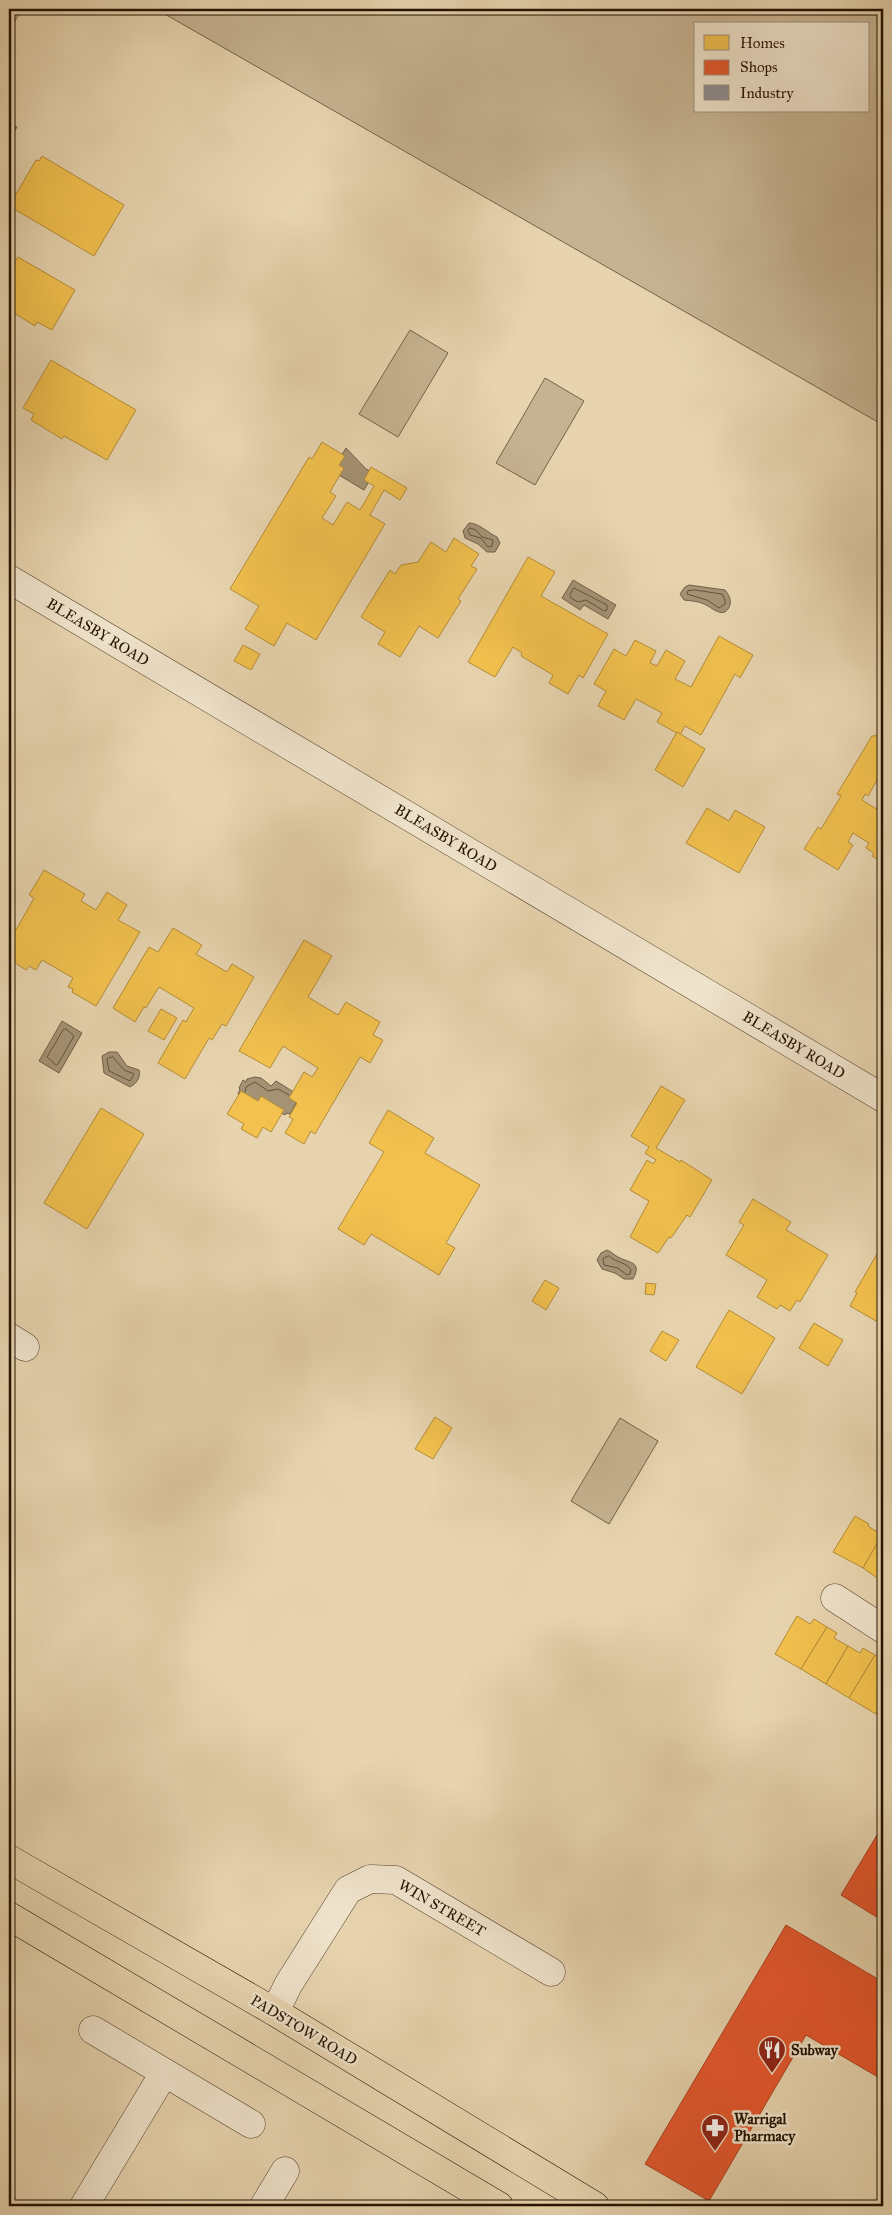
<svg xmlns="http://www.w3.org/2000/svg" width="892" height="2215" viewBox="0 0 892 2215" font-family="'IM FELL Great Primer',serif">
  <style>
    .green { fill: #c6b391; stroke: #746248; fill-rule: evenodd }
    .water { fill: #a49274; stroke: #705f46 }
    .homes { fill: #f2c14e; stroke: #b48c37 }
    .shops { fill: #e4572e; stroke: #aa4220 }
    .industry { fill: #8d8d92; stroke: #6d6866 }
    .lines { fill: none; stroke-linecap: round; stroke-linejoin: round }
    .shore { stroke: #64523a; stroke-width: 1 }
    .minor-casing { stroke: #54422c; stroke-width: 29 }
    .major-casing { stroke: #231200; stroke-width: 29 }
    .minor { stroke: #efe3cb; stroke-width: 28 }
    .major { stroke: #e7d4af; stroke-width: 28 }
    .labels { text-anchor: middle; stroke-width: 5; stroke-linejoin: round; paint-order: stroke }
    .street-label { font-size: 15px; fill: #231200; stroke: #efe3cb }
    .poi-label { font-size: 15px; font-weight: bold; fill: #231200; stroke: #efe3cb; text-anchor: start }
  </style>
  <rect width="100%" height="100%" fill="#e7d4af"/>
  <filter id="stains"><feTurbulence type="fractalNoise" baseFrequency=".004" numOctaves="4"/><feColorMatrix values="0 0 0 0 .2 0 0 0 0 .09 0 0 0 0 .02 0 0 0 .5 -.17"/></filter>
  <radialGradient id="worn" r=".72"><stop offset=".6" stop-color="#630" stop-opacity="0"/><stop offset="1" stop-color="#630" stop-opacity=".3"/></radialGradient>
  <g class="green">
    <polygon points="9,9 22,9 9,31"/>
    <path d="M 156,9 L 883,9 L 883,425 ZM 696,24 L 868,24 L 868,111 L 696,111 Z"/>
    <polygon points="410,330 448,353 398,437 359,414"/>
    <polygon points="545,378 584,401 535,485 496,463"/>
    <polygon points="620,1418 658,1441 609,1524 571,1501"/>
  </g>
  <g class="water">
    <polygon points="346,448 366,469 374,473 364,490 332,471"/>
    <path d="M 469,523 C 479,523 488,533 497,537 L 500,543 L 495,552 L 487,552 L 478,544 L 465,538 L 463,531 Z"/>
    <polygon points="573,580 616,605 608,619 584,605 580,610 562,598"/>
    <path d="M 689,585 L 725,590 C 729,595 731,599 730,605 C 724,621 712,607 704,604 C 698,601 691,601 684,600 L 680,594 L 685,587 Z"/>
    <polygon points="62,1021 82,1033 59,1073 39,1061"/>
    <path d="M 109,1052 L 117,1052 L 127,1066 L 139,1070 C 141,1078 136,1084 130,1087 L 104,1073 L 102,1056 Z"/>
    <polygon points="255,1077 261,1078 271,1086 276,1081 300,1096 290,1114 287,1113 285,1115 263,1102 259,1107 238,1094 240,1089 239,1088 243,1080 246,1082 247,1079"/>
    <path d="M 607,1250 C 612,1252 614,1255 618,1257 C 628,1263 643,1261 633,1279 L 624,1279 L 615,1273 L 602,1269 L 597,1260 L 601,1253 Z"/>
  </g>
  <g class="homes">
    <polygon points="42,156 124,205 94,256 9,206 36,160 39,161"/>
    <polygon points="18,257 75,290 52,330 37,322 35,326 9,310 9,262 13,265"/>
    <polygon points="51,360 136,410 107,460 64,436 62,439 31,420 34,414 23,408"/>
    <polygon points="322,442 345,456 339,465 344,468 330,492 336,496 322,518 333,525 347,502 360,510 374,486 364,480 371,467 407,488 400,500 384,490 370,515 385,524 316,640 287,623 274,646 245,629 259,606 230,589 309,457 312,459"/>
    <polygon points="454,538 479,554 471,566 477,569 458,599 461,601 438,638 419,626 400,657 378,644 385,632 361,617 390,570 395,574 401,565 418,562 431,542 446,552"/>
    <polygon points="528,557 555,572 541,596 608,634 583,678 579,675 568,694 549,683 553,675 521,656 522,653 513,647 495,677 468,662"/>
    <polygon points="719,636 753,655 740,678 735,674 701,735 685,726 680,735 657,722 662,713 636,699 624,720 598,706 606,691 594,684 614,649 626,656 635,640 656,651 650,663 657,666 666,650 685,661 675,679 691,687"/>
    <polygon points="243,645 260,654 251,670 234,661"/>
    <polygon points="677,732 705,749 683,787 655,770"/>
    <polygon points="883,735 883,769 868,796 865,794 862,800 883,813 883,863 872,856 874,853 866,848 869,843 853,833 848,842 853,845 838,870 804,849 818,827 821,829 841,796 837,794 872,736"/>
    <polygon points="707,808 729,821 735,810 765,827 739,873 686,843"/>
    <polygon points="44,870 85,894 81,901 96,910 107,892 127,905 118,920 140,932 96,1006 72,992 73,989 68,987 73,978 42,960 36,970 29,966 26,970 9,959 9,930 11,926 16,930 34,898 29,895"/>
    <polygon points="173,928 202,945 196,954 227,972 232,964 254,977 226,1026 222,1024 212,1040 209,1038 185,1079 158,1063 183,1020 186,1022 194,1008 159,987 146,1008 144,1007 135,1022 113,1008 149,947 158,952"/>
    <polygon points="304,940 332,956 308,997 338,1015 346,1002 380,1022 373,1035 383,1040 370,1063 360,1057 315,1134 311,1131 304,1144 285,1133 293,1119 289,1117 297,1103 289,1098 304,1072 312,1077 318,1068 283,1046 270,1068 239,1051"/>
    <polygon points="161,1009 177,1018 164,1040 148,1031"/>
    <polygon points="661,1086 685,1100 656,1148 680,1162 681,1160 712,1180 690,1217 687,1215 671,1238 669,1237 658,1253 630,1237 649,1201 630,1190 647,1160 653,1164 656,1160 645,1153 649,1147 631,1136"/>
    <polygon points="241,1091 258,1101 261,1096 284,1110 271,1132 263,1127 257,1138 241,1129 244,1124 227,1114"/>
    <polygon points="101,1108 144,1134 87,1229 44,1203"/>
    <polygon points="388,1110 434,1138 425,1153 480,1185 446,1243 455,1248 439,1275 371,1234 364,1245 338,1229 384,1152 369,1143"/>
    <polygon points="753,1199 791,1222 786,1230 828,1255 800,1302 797,1300 790,1311 780,1305 777,1309 757,1297 767,1280 726,1255 744,1225 739,1222"/>
    <polygon points="881,1247 883,1249 883,1325 850,1306 857,1293 855,1292"/>
    <polygon points="545,1280 559,1288 546,1310 532,1301"/>
    <polygon points="646,1283 656,1284 654,1295 645,1294"/>
    <polygon points="729,1310 775,1338 742,1394 696,1367"/>
    <polygon points="814,1323 843,1340 828,1366 799,1348"/>
    <polygon points="662,1331 679,1340 666,1361 650,1351"/>
    <polygon points="435,1417 452,1428 433,1459 415,1449"/>
    <polygon points="855,1516 869,1524 868,1526 882,1535 863,1568 833,1552"/>
    <polygon points="882,1535 883,1536 883,1582 863,1568"/>
    <polygon points="797,1616 810,1624 814,1619 827,1627 801,1669 775,1654"/>
    <polygon points="827,1627 837,1633 834,1638 848,1646 826,1684 801,1669"/>
    <polygon points="848,1646 860,1653 863,1648 875,1655 849,1698 826,1684"/>
    <polygon points="875,1655 883,1660 883,1702 876,1714 849,1698"/>
  </g>
  <g class="shops">
    <polygon points="883,1825 883,1921 841,1895"/>
    <polygon points="786,1925 883,1982 883,2080 806,2035 709,2201 645,2164"/>
  </g>
  <polygon class="industry" points="9,123 17,127 9,141"/>
  <g class="lines">
    <g class="shore">
      <polygon points="470,528 476,530 482,537 493,540 492,546 488,547 481,538 470,535 468,531"/>
      <polygon points="574,588 607,605 607,610 604,611 586,600 578,602 571,598 570,595"/>
      <polygon points="695,590 722,594 725,600 725,604 719,608 707,600 687,594 688,591"/>
      <polygon points="66,1029 74,1036 58,1064 56,1065 47,1057 63,1030"/>
      <polygon points="113,1057 124,1070 134,1074 130,1081 109,1071 107,1059"/>
      <polyline points="245,1092 246,1087 255,1082 268,1091 278,1089 289,1095"/>
      <path d="M 609,1256 C 616,1263 627,1262 631,1270 L 630,1274 L 627,1275 L 618,1268 L 604,1265 L 603,1259 Z"/>
    </g>
    <defs>
      <g id="minor">
        <polyline points="9,579 883,1098"/>
        <polyline points="9,1337 25,1347"/>
        <polyline points="835,1598 883,1629"/>
        <polyline points="275,2012 288,1985 348,1890 370,1879 396,1880 551,1972"/>
        <polyline points="93,2030 251,2124"/>
        <polyline points="84,2206 164,2073"/>
        <polyline points="264,2206 285,2171"/>
      </g>
      <g id="major">
        <polyline points="9,1859 275,2012 595,2206"/>
        <polyline points="9,1916 499,2206"/>
      </g>
    </defs>
    <use href="#minor" class="minor-casing"/>
    <use href="#major" class="major-casing"/>
    <use href="#minor" class="minor"/>
    <use href="#major" class="major"/>
  </g>
  <defs>
    <symbol id="restaurant-pin" viewBox="-11 -11 22 30"><path d="M0 17L-7.5 6A9.5 9.5 0 1 1 7.5 6Z" fill="#8f2418" stroke="#efe3cb"/><path d="M-5-6h1v4h1v-4h1v4h1v-4h1v5L-1.5 .5V6h-2V.5L-5-1ZM5-6V6H3V1.5H1.5Q1.5-4 5-6Z" fill="#fff"/></symbol>
    <symbol id="pharmacy-pin" viewBox="-11 -11 22 30"><path d="M0 17L-7.5 6A9.5 9.5 0 1 1 7.5 6Z" fill="#8f2418" stroke="#efe3cb"/><path d="M-2-6h4v4h4v4h-4v4h-4v-4h-4v-4h4Z" fill="#fff"/></symbol>
  </defs>
  <g fill-rule="evenodd">
    <use href="#restaurant-pin" x="756" y="2034" width="32" height="43"/>
    <use href="#pharmacy-pin" x="699" y="2112" width="32" height="43"/>
  </g>
  <g class="labels">
    <g class="street-label">
      <text transform="translate(98 632) rotate(31)" y="5">BLEASBY ROAD</text>
      <text transform="translate(446 838) rotate(31)" y="5">BLEASBY ROAD</text>
      <text transform="translate(794 1045) rotate(31)" y="5">BLEASBY ROAD</text>
      <text transform="translate(442 1908) rotate(30)" y="5">WIN STREET</text>
      <text transform="translate(304 2030) rotate(31)" y="5">PADSTOW ROAD</text>
    </g>
    <g class="poi-label">
      <text x="791" y="2055">Subway</text>
      <text x="734" y="2124">Warrigal<tspan x="734" dy="17">Pharmacy</tspan></text>
    </g>
  </g>
  <rect width="892" height="2215" fill="none" stroke="#e7d4af" stroke-width="30"/>
  <rect x="10" y="10" width="872" height="2195" fill="none" stroke="#231200" stroke-width="2.5"/>
  <rect x="15" y="15" width="862" height="2185" fill="none" stroke="#231200"/>
  <rect x="694" y="22" width="175" height="90" fill="#efe3cb" stroke="#9d8f7a"/>
  <rect x="704" y="35" width="25" height="15" fill="#f2c14e" stroke="#9d8f7a"/>
  <text x="740" y="48" font-size="15" fill="#231200">Homes</text>
  <rect x="704" y="60" width="25" height="15" fill="#e4572e" stroke="#9d8f7a"/>
  <text x="740" y="72" font-size="15" fill="#231200">Shops</text>
  <rect x="704" y="85" width="25" height="15" fill="#8d8d92" stroke="#9d8f7a"/>
  <text x="740" y="98" font-size="15" fill="#231200">Industry</text>
  <rect width="100%" height="100%" filter="url(#stains)"/>
  <rect width="100%" height="100%" fill="url(#worn)"/>
</svg>
